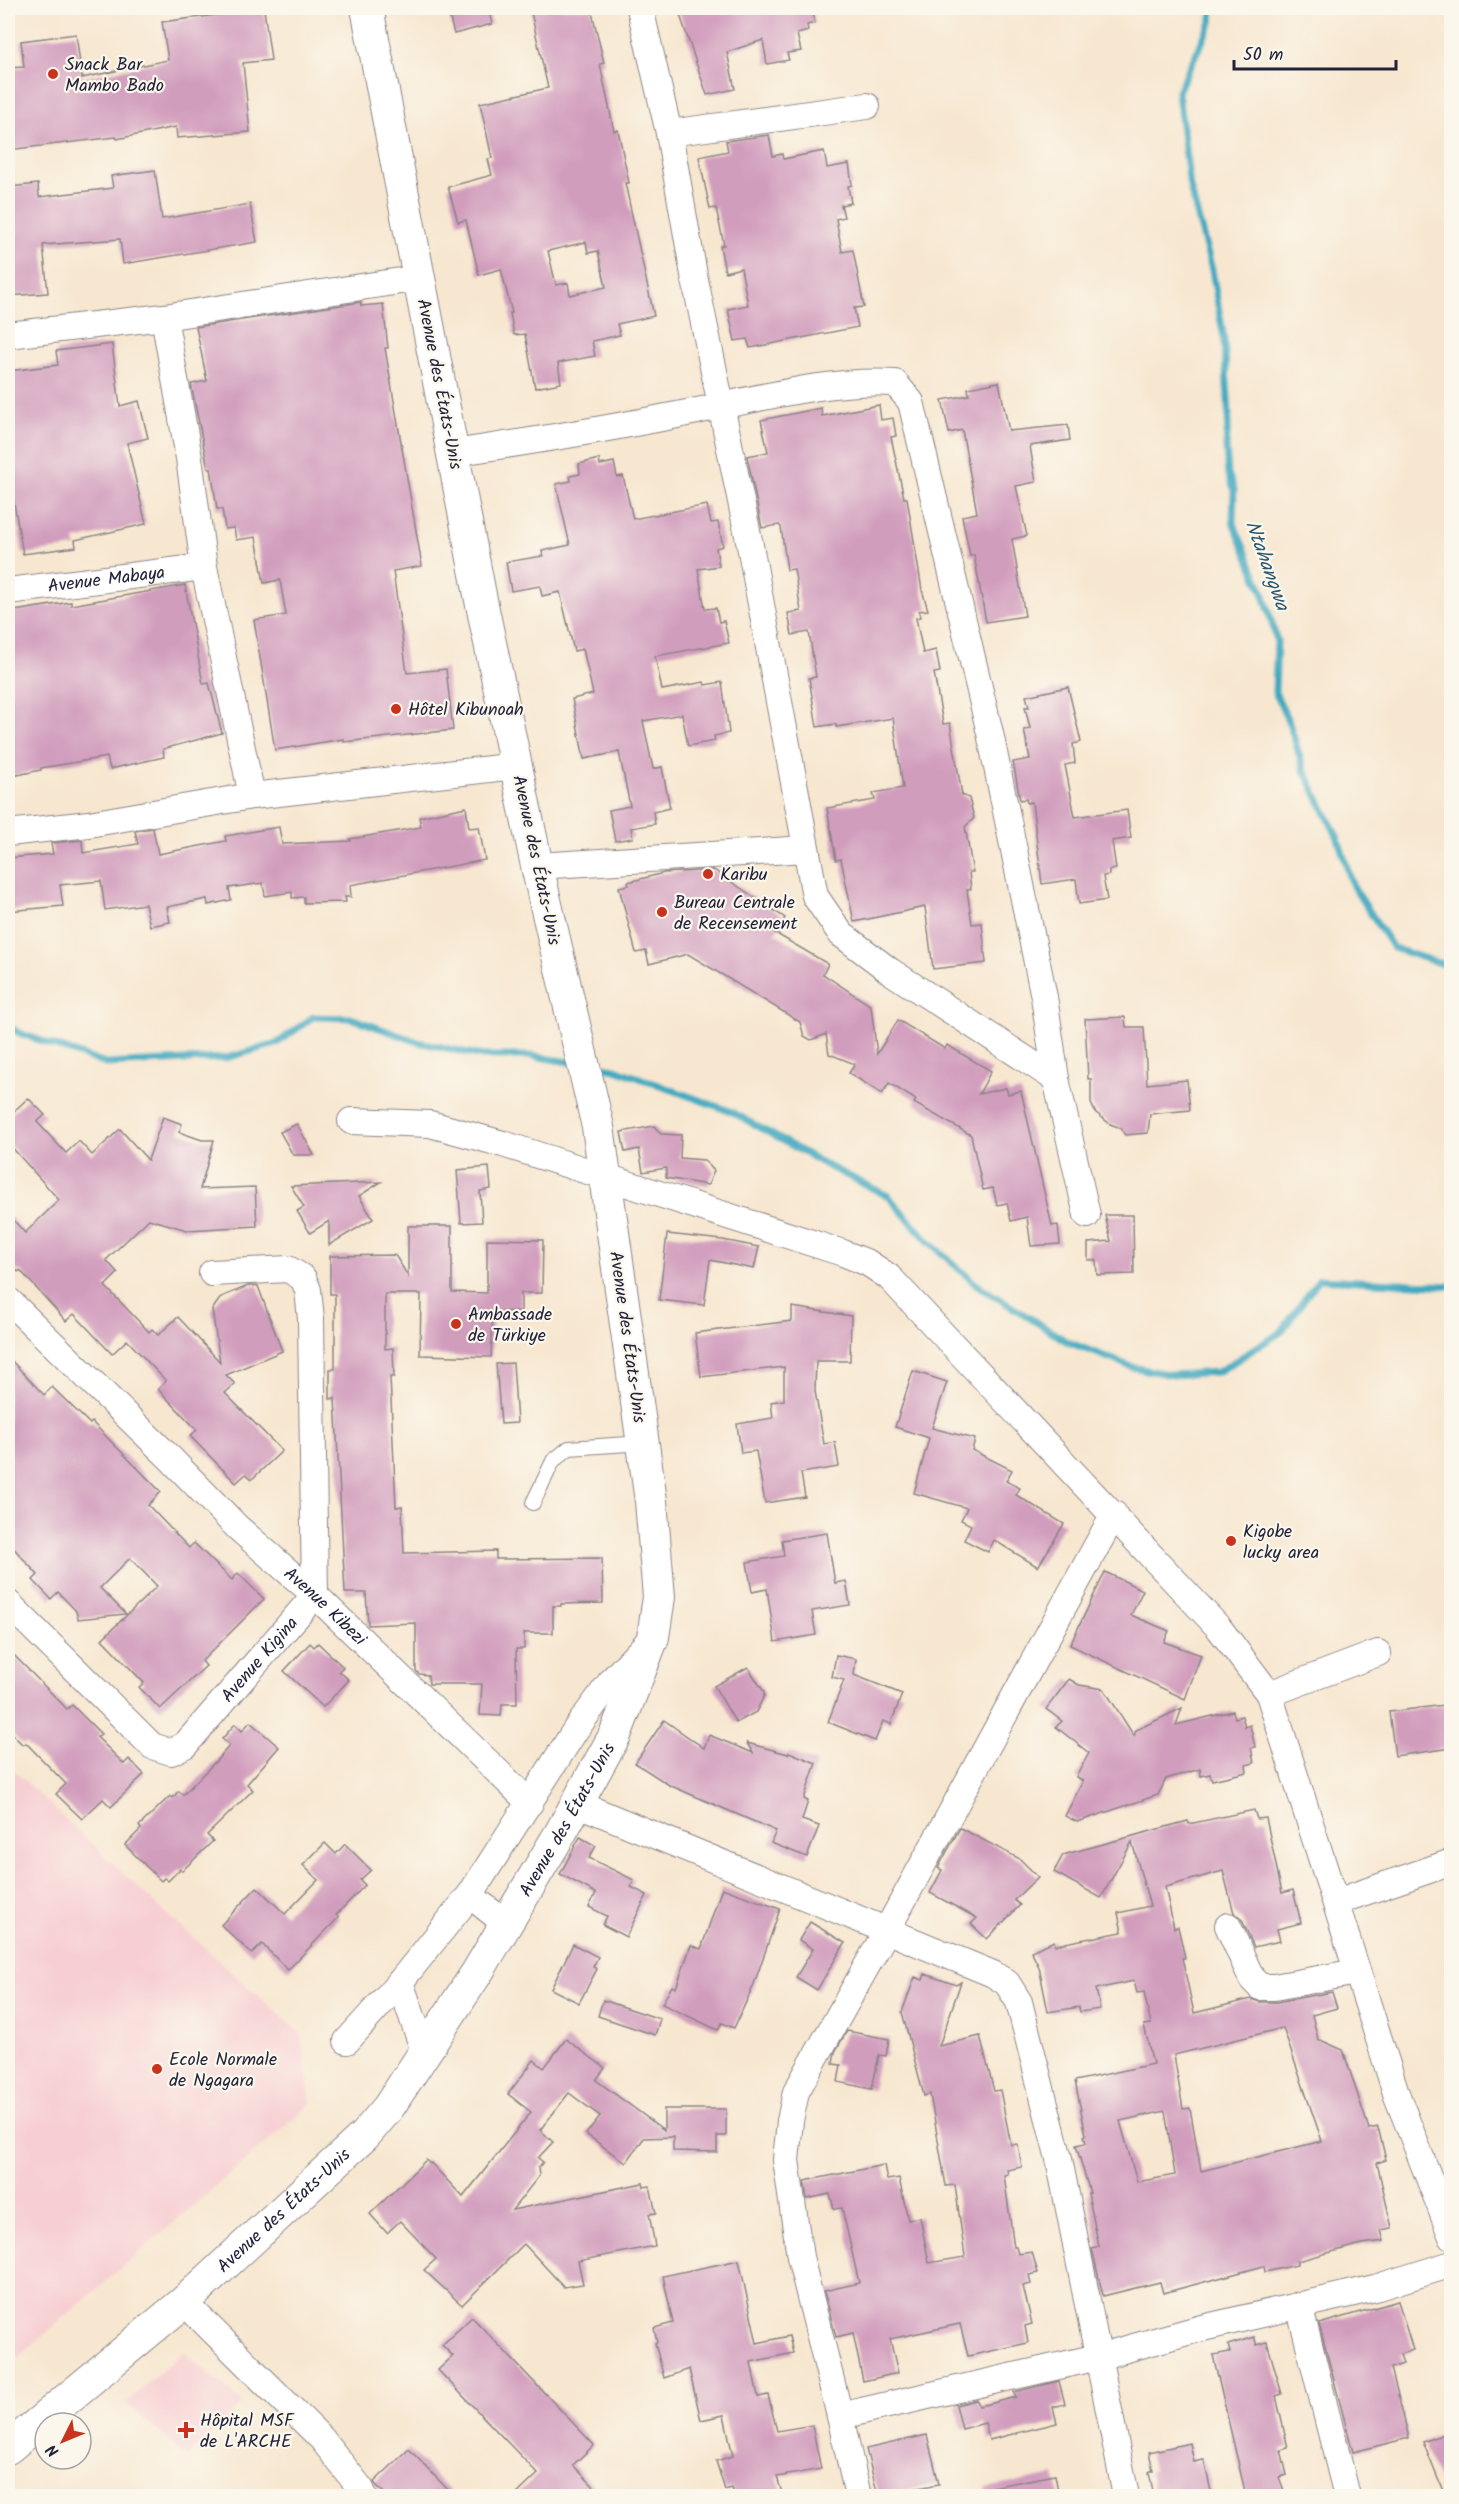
<svg xmlns="http://www.w3.org/2000/svg" width="1459" height="2504" viewBox="0 0 1459 2504" font-family="Kalam,sans-serif">
  <style>
    .built { fill: #f7cfd3 }
    .lines { fill: none; stroke-linecap: round; stroke-linejoin: round }
    .stream { stroke: #40a9c0; stroke-width: 7 }
    .building { fill: #d19dbd; fill-rule: evenodd }
    .service-casing { stroke: #8c8486; stroke-width: 16 }
    .minor-casing { stroke: #8c8486; stroke-width: 28 }
    .tertiary-casing { stroke: #8c8486; stroke-width: 34 }
    .service { stroke: #fff; stroke-width: 14 }
    .minor { stroke: #fff; stroke-width: 26 }
    .tertiary { stroke: #fff; stroke-width: 32 }
    .poi-dot { fill: #c8321e; stroke: #fbf7ec; stroke-width: 2 }
    .labels { text-anchor: middle; stroke-width: 4.5; stroke-linejoin: round; paint-order: stroke }
    .poi-label { font-size: 18px; fill: #22223b; stroke: #fbf7ec; text-anchor: start }
    .street-label { font-size: 18px; fill: #22223b; stroke: #fbf7ec }
    .water-label { font-size: 20px; font-style: italic; fill: #2e5870; stroke: #fbf7ec }
  </style>
  <rect width="100%" height="100%" fill="#fbf7ec"/>
  <filter id="ink" filterUnits="userSpaceOnUse"><feTurbulence type="fractalNoise" baseFrequency=".0167" numOctaves="2"/><feDisplacementMap in="SourceGraphic" scale="12" xChannelSelector="R" yChannelSelector="G"/><feConvolveMatrix kernelMatrix="1 2 1 2 8 2 1 2 1" color-interpolation-filters="sRGB"/></filter>
  <filter id="wash" filterUnits="userSpaceOnUse"><feTurbulence type="fractalNoise" baseFrequency=".008" numOctaves="4" result="noise"/><feDisplacementMap in="SourceGraphic" scale="24" xChannelSelector="R" yChannelSelector="G"/><feGaussianBlur stdDeviation="1.35" result="paint"/><feColorMatrix in="noise" values="0 0 0 0 0 0 0 0 0 0 0 0 0 0 0 0 0 1.4 0 .05"/><feComposite in="paint" operator="in"/></filter>
  <g filter="url(#wash)">
    <rect width="100%" height="100%" fill="#f7e7d0"/>
    <g class="built">
      <polygon points="8,1765 161,1909 301,2034 311,2104 8,2366"/>
      <polygon points="183,2352 243,2403 187,2457 126,2403"/>
    </g>
    <g class="lines">
      <g class="stream">
        <polyline points="1212,8 1211,22 1178,92 1190,187 1212,270 1224,339 1229,414 1226,446 1228,474 1234,489 1233,522 1264,595 1277,641 1275,692 1290,725 1304,770 1338,838 1353,886 1393,948 1442,964 1452,958"/>
        <polyline points="8,1027 22,1034 106,1064 226,1058 276,1044 313,1017 351,1018 418,1042 483,1056 533,1056 575,1063"/>
        <polyline points="592,1065 615,1069 732,1112 824,1164 888,1196 928,1241 977,1285 1068,1342 1132,1367 1173,1375 1218,1372 1281,1332 1319,1279 1452,1286"/>
      </g>
    </g>
    <g id="blocks">
      <g class="building">
        <polygon points="447,8 488,8 492,24 454,34"/>
        <path d="M 530,8 L 591,8 L 604,63 L 600,64 L 614,131 L 618,130 L 629,183 L 625,183 L 654,316 L 617,324 L 620,335 L 592,341 L 595,356 L 558,363 L 561,383 L 535,388 L 525,334 L 514,335 L 510,313 L 512,313 L 501,269 L 479,275 L 466,220 L 458,222 L 448,187 L 492,175 L 488,159 L 492,158 L 480,103 L 548,88 ZM 586,242 L 588,253 L 598,251 L 606,287 L 570,295 L 568,283 L 556,285 L 548,251 Z"/>
        <polygon points="692,8 812,8 815,23 807,25 808,31 797,34 801,51 787,53 789,60 767,64 763,40 727,52 735,89 707,95 679,12"/>
        <polygon points="264,9 271,60 243,63 250,132 177,138 176,127 117,139 116,137 8,150 8,68 24,67 21,41 76,34 82,78 168,60 162,22"/>
        <polygon points="769,135 773,156 782,154 783,159 824,151 827,168 849,164 852,185 848,186 851,203 841,205 844,217 836,219 842,252 853,250 864,307 854,308 858,327 750,348 747,339 735,341 728,309 748,305 741,268 725,272 720,246 724,245 716,208 710,209 699,157 728,151 726,141"/>
        <polygon points="155,170 162,219 250,204 257,242 123,264 120,239 43,245 48,293 8,296 8,187 38,184 39,197 113,188 111,176"/>
        <polygon points="361,302 361,306 383,304 388,348 385,348 422,566 393,571 407,673 446,669 453,730 344,742 344,739 275,750 254,620 286,615 280,580 264,583 256,537 236,540 234,528 225,529 222,509 217,509 211,468 208,468 191,384 207,381 196,327"/>
        <polygon points="112,344 120,406 139,401 148,438 127,443 146,524 75,540 76,547 23,554 8,469 8,371 58,365 56,351"/>
        <polygon points="999,382 1009,431 1068,425 1070,440 1030,446 1036,482 1016,486 1027,536 1012,539 1025,616 986,622 974,555 970,556 962,516 977,513 962,430 949,433 942,400 969,395 968,388"/>
        <polygon points="879,405 881,420 893,418 896,436 891,437 904,498 907,498 922,590 928,610 919,611 920,617 916,618 923,653 936,650 940,672 934,673 943,724 950,723 962,795 969,798 974,818 965,827 973,872 969,872 971,889 967,890 972,924 982,923 986,963 933,969 925,907 854,922 841,859 836,860 827,808 875,800 873,793 903,788 893,718 836,727 836,724 817,727 809,678 816,677 809,632 792,635 788,613 801,611 794,569 787,570 781,527 779,525 762,528 747,456 768,452 761,420 821,408 822,416"/>
        <polygon points="599,459 600,465 614,462 617,477 623,476 633,519 707,505 711,523 718,522 723,546 716,548 719,566 698,569 705,609 716,608 719,622 724,621 729,643 655,656 662,690 704,682 705,685 722,682 729,733 714,736 715,741 688,746 682,714 643,721 653,769 662,767 670,808 653,812 655,824 631,828 633,838 615,841 609,810 630,806 619,752 584,759 572,699 593,694 583,649 574,651 560,592 542,596 540,586 511,591 506,562 543,556 542,551 570,545 556,484 571,481 570,476 580,474 579,464"/>
        <polygon points="185,585 203,684 209,683 222,733 163,749 164,757 110,769 107,757 41,768 41,770 8,777 8,612 71,602 71,605"/>
        <polygon points="1068,687 1081,742 1073,744 1075,763 1065,765 1075,817 1127,810 1131,838 1112,841 1116,869 1109,870 1109,875 1103,876 1107,900 1079,904 1076,879 1042,884 1032,802 1027,803 1026,799 1020,800 1013,762 1030,759 1024,730 1030,728 1025,707 1029,707 1026,696"/>
        <polygon points="466,807 469,828 479,827 485,860 350,885 351,897 345,897 346,902 304,903 304,897 292,898 292,892 265,896 263,883 229,888 231,900 208,905 207,899 167,907 170,922 150,926 145,904 105,910 101,881 60,885 63,906 8,911 8,858 53,854 51,843 82,840 83,853 138,844 135,831 153,828 158,854 226,841 225,836 279,827 282,844 351,841 350,839 421,827 419,817"/>
        <polygon points="714,870 785,918 775,933 828,964 823,974 871,1006 877,1054 898,1020 945,1049 947,1045 991,1071 979,1094 1006,1088 1008,1094 1021,1091 1052,1226 1058,1225 1060,1244 1031,1246 1027,1217 1011,1221 1007,1203 997,1205 993,1188 983,1190 971,1135 914,1103 916,1100 889,1083 882,1094 849,1073 855,1064 829,1054 826,1034 811,1040 804,1036 800,1022 688,954 649,964 646,951 636,953 619,887 629,885 628,882 664,873"/>
        <polygon points="1125,1017 1126,1027 1144,1027 1147,1084 1187,1080 1190,1110 1150,1114 1148,1133 1125,1135 1121,1128 1110,1124 1095,1112 1091,1103 1091,1079 1088,1079 1085,1019"/>
        <polygon points="28,1098 45,1115 37,1122 66,1153 79,1141 92,1155 120,1129 148,1160 163,1117 182,1124 179,1132 202,1140 214,1140 200,1189 255,1187 257,1226 187,1230 149,1219 106,1260 118,1273 105,1286 149,1332 152,1329 158,1335 178,1317 220,1362 212,1310 221,1297 248,1286 258,1286 282,1351 226,1375 235,1384 225,1393 282,1451 252,1479 246,1474 236,1483 190,1436 197,1430 158,1389 166,1381 127,1340 112,1354 74,1314 66,1321 20,1270 18,1272 8,1260 8,1214 25,1233 59,1200 8,1143 8,1117"/>
        <polygon points="297,1124 314,1155 293,1155 280,1132"/>
        <polygon points="654,1126 661,1134 681,1135 680,1158 704,1160 714,1171 708,1185 666,1178 666,1168 643,1172 639,1149 625,1152 621,1132"/>
        <polygon points="489,1167 491,1189 480,1191 482,1222 461,1223 457,1170"/>
        <polygon points="381,1182 359,1196 373,1219 329,1245 329,1221 310,1233 297,1211 304,1207 291,1186"/>
        <polygon points="1105,1215 1133,1215 1134,1274 1097,1275 1096,1260 1088,1260 1088,1243 1111,1241"/>
        <polygon points="408,1226 452,1226 452,1292 487,1293 487,1239 543,1240 542,1293 521,1293 521,1311 493,1312 491,1357 420,1355 421,1294 385,1294 385,1349 393,1348 394,1377 390,1377 396,1507 402,1506 404,1553 496,1551 496,1559 602,1558 603,1603 561,1604 561,1606 553,1606 553,1633 524,1633 524,1649 516,1649 517,1704 502,1704 501,1716 480,1715 482,1684 429,1684 428,1675 419,1674 416,1671 416,1623 368,1625 366,1593 345,1593 335,1398 330,1399 330,1369 335,1369 335,1294 330,1294 330,1256 395,1255 408,1276"/>
        <polygon points="667,1234 723,1240 759,1247 754,1269 710,1260 704,1305 659,1300"/>
        <polygon points="792,1307 851,1316 850,1361 816,1361 815,1391 824,1444 835,1442 839,1467 801,1473 805,1497 765,1503 756,1451 741,1453 737,1424 773,1418 771,1402 784,1400 784,1367 701,1377 695,1333 792,1321"/>
        <polygon points="8,1357 44,1395 52,1387 90,1424 92,1422 161,1492 148,1505 189,1548 194,1543 232,1580 238,1573 264,1599 202,1661 206,1666 160,1709 139,1687 144,1683 102,1639 157,1586 130,1558 100,1588 126,1614 78,1619 76,1611 58,1592 51,1599 33,1580 38,1575 8,1542"/>
        <polygon points="513,1363 517,1423 501,1424 496,1364"/>
        <polygon points="913,1371 947,1382 932,1428 975,1439 972,1450 1012,1470 1006,1481 1020,1488 1016,1495 1064,1524 1038,1567 994,1540 988,1552 964,1540 971,1525 961,1520 967,1508 914,1493 929,1438 895,1427"/>
        <polygon points="827,1533 835,1583 846,1581 850,1605 812,1611 816,1635 775,1642 767,1589 752,1592 747,1562 784,1556 782,1540"/>
        <polygon points="1105,1572 1143,1590 1131,1615 1169,1631 1164,1642 1201,1655 1185,1699 1070,1645"/>
        <polygon points="310,1643 314,1647 318,1643 343,1667 339,1671 349,1680 323,1707 284,1671"/>
        <polygon points="8,1649 67,1709 72,1705 101,1734 97,1737 124,1764 129,1759 144,1774 111,1807 103,1799 82,1819 56,1794 66,1784 26,1743 23,1745 8,1730"/>
        <polygon points="836,1655 856,1659 854,1675 902,1694 891,1724 883,1721 875,1741 828,1722 844,1680 832,1677"/>
        <polygon points="748,1667 764,1692 764,1696 756,1712 736,1723 714,1686"/>
        <polygon points="1069,1679 1079,1685 1104,1689 1134,1736 1136,1730 1182,1708 1176,1725 1233,1711 1235,1718 1242,1716 1245,1727 1250,1725 1255,1747 1251,1748 1254,1763 1246,1765 1247,1772 1212,1780 1210,1774 1201,1776 1200,1769 1166,1779 1158,1795 1077,1822 1065,1816 1083,1781 1076,1777 1089,1753 1056,1727 1062,1721 1046,1709"/>
        <polygon points="1452,1704 1452,1748 1395,1756 1389,1712"/>
        <polygon points="664,1720 704,1748 709,1735 753,1753 747,1743 788,1754 789,1752 816,1763 804,1799 808,1801 802,1820 819,1826 807,1857 771,1843 776,1831 669,1785 635,1763"/>
        <polygon points="250,1722 279,1747 247,1784 253,1790 207,1835 213,1841 182,1871 180,1869 168,1881 164,1878 161,1881 125,1845 141,1829 139,1826 170,1796 172,1798 179,1791 183,1795 216,1761 230,1745 222,1739 235,1724 242,1731"/>
        <path d="M 1254,1810 L 1257,1819 L 1266,1818 L 1282,1893 L 1293,1890 L 1301,1923 L 1277,1929 L 1280,1941 L 1254,1947 L 1242,1920 L 1234,1913 L 1223,1871 L 1165,1887 L 1174,1928 L 1178,1927 L 1185,1958 L 1182,1958 L 1194,2013 L 1251,1999 L 1260,2002 L 1276,2002 L 1332,1992 L 1337,2008 L 1312,2015 L 1318,2039 L 1343,2050 L 1369,2129 L 1378,2127 L 1386,2160 L 1377,2163 L 1392,2228 L 1381,2230 L 1384,2241 L 1362,2244 L 1297,2261 L 1297,2265 L 1265,2272 L 1264,2266 L 1163,2293 L 1160,2282 L 1103,2296 L 1092,2249 L 1099,2247 L 1088,2193 L 1090,2193 L 1076,2145 L 1086,2143 L 1084,2136 L 1086,2135 L 1075,2081 L 1153,2064 L 1144,2025 L 1151,2024 L 1144,1992 L 1137,1993 L 1134,1981 L 1096,1989 L 1100,2009 L 1080,2012 L 1079,2007 L 1048,2012 L 1039,1967 L 1031,1951 L 1054,1941 L 1055,1945 L 1122,1932 L 1118,1913 L 1150,1906 L 1132,1842 L 1101,1898 L 1054,1872 L 1063,1855 L 1188,1821 L 1189,1824 ZM 1283,2028 L 1322,2141 L 1201,2171 L 1190,2108 L 1183,2109 L 1174,2055 ZM 1165,2111 L 1175,2175 L 1137,2182 L 1120,2121 Z"/>
        <polygon points="960,1828 1020,1859 1038,1877 1014,1900 1020,1905 987,1939 971,1924 977,1918 930,1893 942,1870 938,1868"/>
        <polygon points="580,1837 596,1846 589,1858 634,1880 631,1887 647,1895 626,1937 603,1925 607,1916 589,1907 596,1893 560,1874"/>
        <polygon points="325,1843 336,1854 345,1844 371,1870 360,1880 365,1885 336,1915 339,1917 288,1970 262,1944 252,1954 221,1925 257,1887 285,1914 318,1880 303,1865"/>
        <polygon points="722,1888 780,1909 753,1987 734,2028 722,2023 718,2030 662,2004 672,1986 676,1988 691,1945 701,1949"/>
        <polygon points="810,1922 845,1943 817,1990 796,1977 813,1949 799,1940"/>
        <polygon points="573,1944 598,1957 593,1967 597,1969 579,2003 551,1989"/>
        <polygon points="925,1974 956,1985 961,1982 939,2046 980,2036 994,2091 1000,2090 1011,2145 1018,2144 1022,2167 1007,2170 1008,2174 1004,2175 1014,2247 1016,2247 1018,2254 1032,2252 1038,2273 1029,2275 1031,2284 1023,2286 1032,2324 1025,2326 1028,2343 968,2356 960,2324 890,2339 898,2373 863,2381 853,2333 836,2337 824,2291 859,2283 842,2208 834,2209 830,2194 807,2199 804,2181 884,2165 887,2180 899,2178 908,2220 920,2217 929,2263 965,2257 955,2185 946,2186 930,2094 924,2096 902,2012 915,1977 923,1980"/>
        <polygon points="603,2000 660,2019 655,2035 598,2016"/>
        <polygon points="847,2031 889,2039 886,2056 879,2055 872,2089 838,2082 841,2065 833,2064 835,2052"/>
        <polygon points="566,2039 605,2068 596,2080 664,2130 664,2109 726,2109 726,2136 717,2136 717,2152 673,2151 673,2137 644,2138 626,2163 586,2134 600,2116 569,2093 540,2130 553,2142 538,2158 543,2162 538,2168 539,2176 512,2210 643,2183 644,2187 650,2186 656,2213 649,2214 655,2246 578,2261 583,2284 564,2287 524,2244 462,2305 424,2270 436,2259 400,2221 387,2233 370,2214 426,2160 430,2164 431,2163 463,2197 531,2112 508,2094 534,2060 544,2068"/>
        <polygon points="739,2260 757,2343 789,2336 793,2353 751,2362 758,2397 768,2395 777,2431 812,2425 821,2469 777,2477 782,2493 780,2493 781,2496 734,2496 731,2488 725,2490 716,2461 733,2456 724,2415 701,2420 689,2369 664,2378 655,2343 657,2342 654,2328 673,2323 663,2276"/>
        <polygon points="1398,2301 1413,2350 1400,2354 1403,2364 1391,2368 1409,2438 1353,2452 1319,2324"/>
        <polygon points="472,2317 594,2445 573,2465 603,2496 515,2496 538,2474 438,2370 453,2356 442,2345"/>
        <polygon points="1254,2337 1257,2345 1267,2342 1282,2394 1276,2396 1288,2448 1281,2450 1287,2475 1279,2477 1286,2496 1246,2496 1213,2355 1230,2352 1228,2345"/>
        <polygon points="1059,2381 1065,2404 1053,2407 1057,2423 989,2440 985,2423 962,2429 956,2405 977,2400 979,2406 989,2404 1016,2397 1014,2392"/>
        <polygon points="1452,2431 1452,2496 1445,2496 1423,2442"/>
        <polygon points="927,2435 939,2484 878,2496 866,2449"/>
        <polygon points="1190,2443 1194,2462 1204,2460 1212,2496 1179,2496 1178,2493 1154,2496 1149,2472 1153,2470 1149,2452"/>
        <polygon points="409,2449 454,2496 387,2496 376,2485 374,2482"/>
        <polygon points="1055,2475 1059,2496 987,2496 986,2488"/>
      </g>
    </g>
  </g>
  <g filter="url(#ink)">
    <use href="#blocks" fill-opacity="0" stroke="#8c8486" stroke-width="1.5"/>
    <g class="lines">
      <defs>
        <polyline id="service" points="533,1503 553,1461 569,1448 643,1443"/>
        <g id="minor">
          <polyline points="640,8 669,133 694,275 750,545 815,896 841,934 890,971 1056,1079"/>
          <polyline points="669,133 867,106"/>
          <polyline points="164,317 189,458 204,567 252,796"/>
          <polyline points="8,335 164,317 420,278"/>
          <path d="M 453,453 C 534,441 613,428 692,412 C 758,399 827,379 895,383 L 911,402 L 990,733 L 1044,997 L 1056,1079 L 1087,1215"/>
          <path id="s1" d="M 8,591 L 204,567"/>
          <polyline points="8,833 89,824 252,796 517,766"/>
          <polyline points="537,866 805,849"/>
          <polyline points="351,1121 430,1124 503,1144 843,1253 868,1263 889,1277 1219,1628 1269,1694 1397,2096 1452,2237"/>
          <path id="s2" d="M 8,1300 L 171,1459 L 237,1527 L 315,1595 L 530,1803"/>
          <path id="s3" d="M 8,1603 L 152,1746 L 171,1752 L 185,1745 L 315,1595 L 311,1319 L 308,1290 L 303,1278 L 288,1269 L 212,1273"/>
          <polyline points="1269,1694 1378,1653"/>
          <polyline points="576,1803 993,1974 1007,1983 1019,2002 1059,2159 1126,2496"/>
          <polyline points="1336,1902 1452,1862"/>
          <polyline points="506,1924 470,1895 576,1729 612,1680 648,1642"/>
          <polyline points="1228,1926 1252,1979 1260,1987 1274,1987 1357,1972"/>
          <polyline points="400,1982 425,2054"/>
          <polyline points="347,2041 400,1982 470,1895"/>
          <polyline points="184,2302 322,2439 361,2489 364,2496"/>
          <polyline points="1299,2305 1347,2496"/>
          <polyline points="840,2416 1098,2357 1198,2329 1375,2288 1452,2264"/>
          <polyline points="858,2496 840,2416 800,2257 786,2160 790,2121 796,2092 887,1930 1114,1514"/>
        </g>
        <g id="tertiary">
          <path id="s4" d="M 8,2448 L 184,2302 L 365,2135 L 388,2108 L 478,1971 L 561,1832 L 615,1735 L 653,1637 L 659,1597 L 651,1501 L 598,1127 L 537,866 L 481,600 L 367,8"/>
        </g>
      </defs>
      <use href="#service" class="service-casing"/>
      <use href="#minor" class="minor-casing"/>
      <use href="#tertiary" class="tertiary-casing"/>
      <use href="#service" class="service"/>
      <use href="#minor" class="minor"/>
      <use href="#tertiary" class="tertiary"/>
    </g>
  </g>
  <g class="poi-dot">
    <circle cx="53" cy="74" r="6"/>
    <circle cx="396" cy="709" r="6"/>
    <circle cx="708" cy="874" r="6"/>
    <circle cx="662" cy="912" r="6"/>
    <circle cx="456" cy="1324" r="6"/>
    <circle cx="1231" cy="1541" r="6"/>
    <circle cx="157" cy="2069" r="6"/>
    <path d="M183 2421h6v6h6v6h-6v6h-6v-6h-6v-6h6z"/>
  </g>
  <g class="labels">
    <g class="poi-label">
      <text x="65" y="70">Snack Bar<tspan x="65" dy="21">Mambo Bado</tspan></text>
      <text x="408" y="715">Hôtel Kibunoah</text>
      <text x="720" y="880">Karibu</text>
      <text x="674" y="908">Bureau Centrale<tspan x="674" dy="21">de Recensement</tspan></text>
      <text x="468" y="1320">Ambassade<tspan x="468" dy="21">de Türkiye</tspan></text>
      <text x="1243" y="1537">Kigobe<tspan x="1243" dy="21">lucky area</tspan></text>
      <text x="169" y="2065">Ecole Normale<tspan x="169" dy="21">de Ngagara</tspan></text>
      <text x="200" y="2426">Hôpital MSF<tspan x="200" dy="21">de L'ARCHE</tspan></text>
    </g>
    <g class="street-label">
      <text transform="translate(440 384) rotate(79)" y="6">Avenue des États-Unis</text>
      <text dy="6" stroke="none"><textPath href="#s1" startOffset="99">Avenue Mabaya</textPath></text>
      <text transform="translate(537 860) rotate(78)" y="6">Avenue des États-Unis</text>
      <text transform="translate(628 1337) rotate(82)" y="6">Avenue des États-Unis</text>
      <text dy="6" stroke="none"><textPath href="#s2" startOffset="441">Avenue Kibezi</textPath></text>
      <text dy="6" stroke="none"><textPath href="#s3" startOffset="352">Avenue Kigina</textPath></text>
      <text dy="6" stroke="none"><textPath href="#s4" startOffset="850">Avenue des États-Unis</textPath></text>
      <text dy="6" stroke="none"><textPath href="#s4" startOffset="364">Avenue des États-Unis</textPath></text>
    </g>
    <g class="water-label">
      <text transform="translate(1268 565) rotate(70)" y="7">Ntahangwa</text>
    </g>
  </g>
  <rect width="1459" height="2504" fill="none" stroke="#fbf7ec" stroke-width="30"/>
  <g transform="translate(63 2441) rotate(227)"><circle r="28" fill="#fbf7ec" stroke="#a4a2a5" stroke-width="1.5"/>
  <path d="M0-4.5L10 22L0 15L-10 22Z" fill="#c8321e"/>
  <text y="-9" font-size="16" font-weight="bold" text-anchor="middle" fill="#22223b">N</text>
  </g>
  <path d="M1234 60v9h162v-9" fill="none" stroke="#22223b" stroke-width="3"/>
  <text x="1243" y="60" font-size="18" fill="#22223b" stroke="#fbf7ec" stroke-width="4.5" paint-order="stroke">50 m</text>
</svg>
